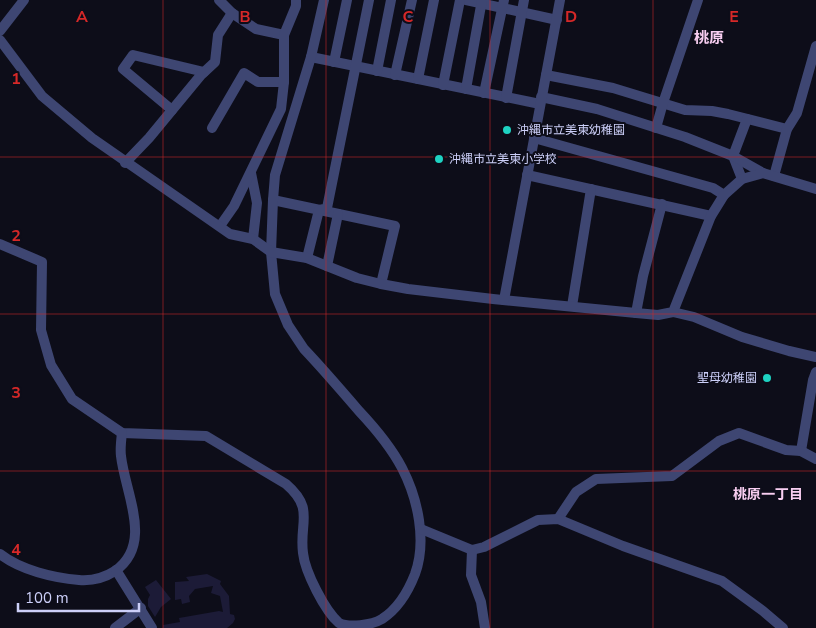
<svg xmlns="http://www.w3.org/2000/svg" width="816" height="628" viewBox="0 0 816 628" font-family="'Nunito Sans','Noto Sans JP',sans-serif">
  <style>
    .building { fill: #1c1b37 }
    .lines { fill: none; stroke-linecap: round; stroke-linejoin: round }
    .minor { stroke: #3e4672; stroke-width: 10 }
    .tertiary { stroke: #3e4672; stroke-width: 10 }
    .grid { fill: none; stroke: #d62828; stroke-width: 1; stroke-opacity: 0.55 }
    .poi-dot { fill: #1ed2c2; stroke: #0d0d19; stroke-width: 2 }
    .labels { text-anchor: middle; stroke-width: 4; stroke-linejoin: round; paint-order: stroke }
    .poi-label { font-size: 12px; fill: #cccff8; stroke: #0d0d19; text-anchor: start }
    .neighbourhood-label { font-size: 14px; font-weight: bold; fill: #f8cef1; stroke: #0d0d19 }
    .quarter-label { font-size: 15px; font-weight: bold; fill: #f8cef1; stroke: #0d0d19 }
    .grid-label { font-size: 16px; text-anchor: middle; font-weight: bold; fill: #d62828; stroke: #0d0d19; stroke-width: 4; stroke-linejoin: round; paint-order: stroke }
  </style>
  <rect width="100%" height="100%" fill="#0d0d19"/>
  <g class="building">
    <polygon points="207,574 221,581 220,584 229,596 230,614 234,615 235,619 233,623 227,628 163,628 163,625 180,622 179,618 219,611 223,612 220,596 211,593 213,586 195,589 189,596 190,602 182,604 181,599 175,600 175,582 189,581 186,577"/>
    <polygon points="156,580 171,599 161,607 155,617 148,606 148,599 150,595 145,587"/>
  </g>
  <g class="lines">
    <g class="minor">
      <polyline points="219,0 232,13 256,29 284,35"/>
      <polyline points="466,0 557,20"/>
      <polyline points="0,31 24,0"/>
      <polyline points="311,57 540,104"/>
      <polyline points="334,62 347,0"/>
      <polyline points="377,71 391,0"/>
      <polyline points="395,75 412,0"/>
      <polyline points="546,75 613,88 685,110 712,111 728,114 787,129"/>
      <polyline points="418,79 434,0"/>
      <polyline points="443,85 460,0"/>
      <polyline points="466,89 482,0"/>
      <polyline points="484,93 504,0"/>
      <polyline points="541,97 597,109 685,137 733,156 742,179"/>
      <polyline points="506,98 524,0"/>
      <polyline points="172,110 123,69 133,55 204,72"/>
      <polyline points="747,119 733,156 763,173"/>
      <polyline points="212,128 244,73 258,82 284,82"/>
      <polyline points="656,128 663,103 698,0"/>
      <polyline points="534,138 713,188 724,195"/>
      <polyline points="125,163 149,138 201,75 215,62 218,35 232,13"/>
      <polyline points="251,173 257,203 253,239"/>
      <polyline points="527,175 711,216"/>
      <polyline points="774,176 787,129 797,113 816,46"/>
      <polyline points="273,200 395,226 381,284"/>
      <polyline points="220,226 234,206 281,109 284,82 284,35 296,6 296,0"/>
      <path d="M 0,244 L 42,262 L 41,330 L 51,365 L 72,399 L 122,433 L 206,436 L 286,484 C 315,509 299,522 303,553 C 305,572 325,611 339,623 C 349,628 372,625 382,619 C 399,608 408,592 415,574 C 427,541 418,499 402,468 C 391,447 375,428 359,411 C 341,390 323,369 304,349 L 288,325 L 275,294 L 271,252 L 273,200 L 275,175 L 311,57 L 324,0"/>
      <polyline points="307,258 319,210 327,208 369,0"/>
      <polyline points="327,266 338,214"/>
      <polyline points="572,306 591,189"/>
      <polyline points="673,312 694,317 742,337 789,351 816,357"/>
      <polyline points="636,313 643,276 662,204"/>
      <polyline points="801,451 813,380 816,372"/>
      <polyline points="558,519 576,492 596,479 672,476 719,441 739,433 786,450 801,451 816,459"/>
      <polyline points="421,529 472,550 484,547 538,520 558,519 623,546 722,581 763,611 783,628"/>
      <polyline points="472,550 471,575 481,602 485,628"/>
      <path d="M 0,554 C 20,570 54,578 79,580 C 92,581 104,578 115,571 C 154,544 125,493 121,456 C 120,449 121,441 122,433"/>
      <polyline points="116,570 152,628"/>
      <polyline points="115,628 141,608"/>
    </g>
    <g class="tertiary">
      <polyline points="0,40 42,96 92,138 230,234 253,239 271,252 307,258 357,278 381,284 408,289 493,299 636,313 658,315 673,312 711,216 724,195 742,179 763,173 816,189"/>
      <polyline points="504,300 560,0"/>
    </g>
  </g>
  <path class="grid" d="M 163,0 L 163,628M 326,0 L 326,628M 490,0 L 490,628M 653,0 L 653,628M 0,157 L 816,157M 0,314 L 816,314M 0,471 L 816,471"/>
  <g class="poi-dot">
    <circle cx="507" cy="130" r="5"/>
    <circle cx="439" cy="159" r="5"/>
    <circle cx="767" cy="378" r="5"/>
  </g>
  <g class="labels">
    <g class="poi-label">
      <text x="517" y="134">沖縄市立美東幼稚園</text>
      <text x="449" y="163">沖縄市立美東小学校</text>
      <text x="757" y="382" text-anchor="end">聖母幼稚園</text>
    </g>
    <g class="neighbourhood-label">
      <text x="768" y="499">桃原一丁目</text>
    </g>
    <g class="quarter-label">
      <text x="709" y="43">桃原</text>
    </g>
  </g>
  <g class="grid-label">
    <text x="82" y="22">A</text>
    <text x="245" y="22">B</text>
    <text x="408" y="22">C</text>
    <text x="571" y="22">D</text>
    <text x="734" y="22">E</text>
    <text x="16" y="84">1</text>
    <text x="16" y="241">2</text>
    <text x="16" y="398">3</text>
    <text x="16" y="555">4</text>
  </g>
  <path d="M18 603v8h121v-8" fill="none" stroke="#cccff8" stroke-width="2.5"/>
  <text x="25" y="603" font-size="15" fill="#cccff8" stroke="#0d0d19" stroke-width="4" paint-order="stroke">100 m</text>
</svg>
